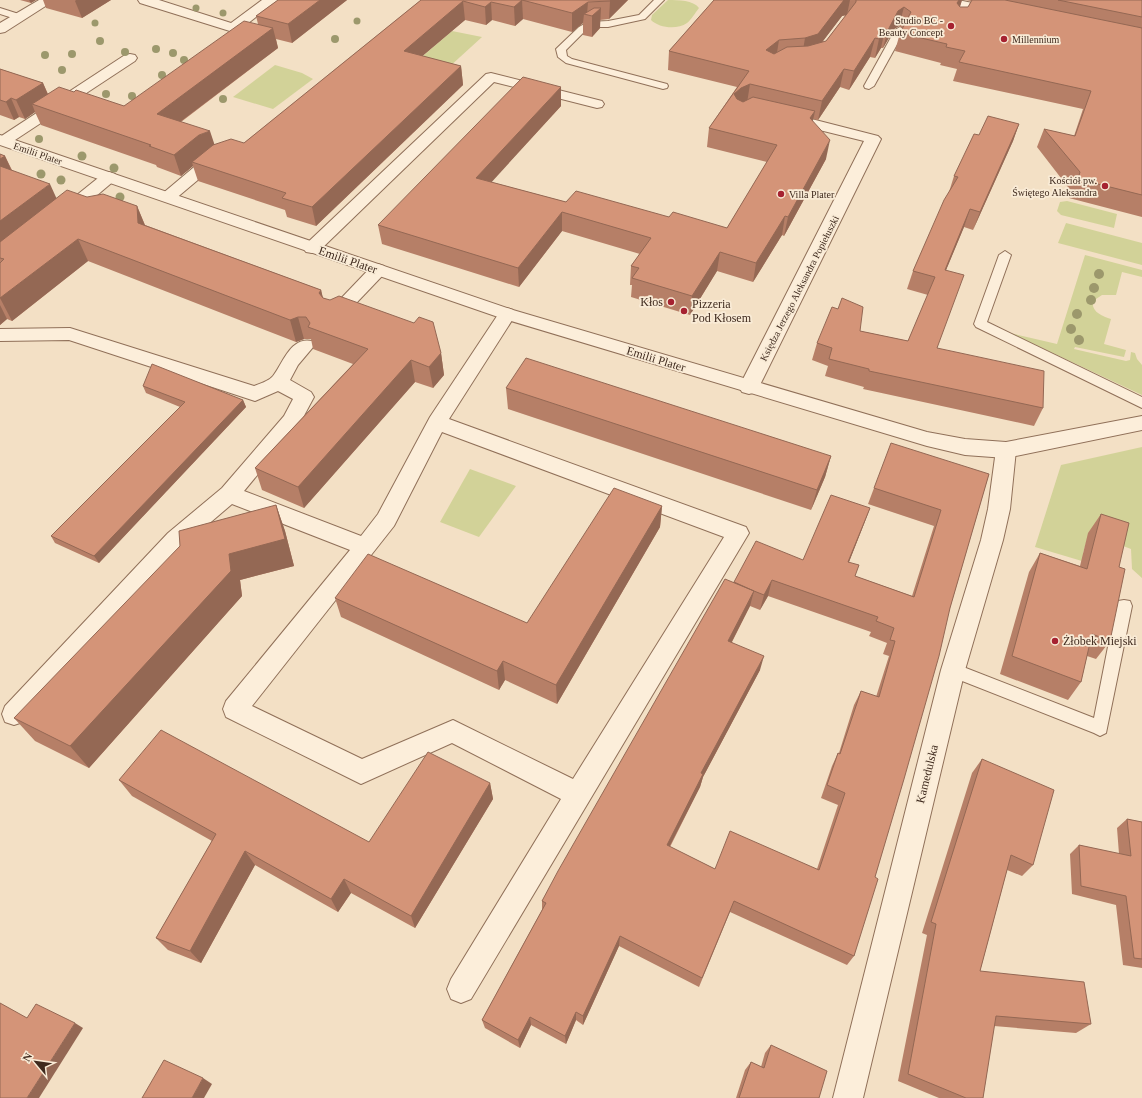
<svg xmlns="http://www.w3.org/2000/svg" width="1142" height="1098" viewBox="0 0 1142 1098" font-family="Georgia,serif">
  <style>
    .green { fill: #d2d298 }
    .lines { fill: none; stroke-linecap: round; stroke-linejoin: round }
    .service-casing { stroke: #907059; stroke-width: 2 }
    .minor-casing { stroke: #907059; stroke-width: 2 }
    .tertiary-casing { stroke: #907059; stroke-width: 2 }
    .service { fill: #fceeda; fill-rule: evenodd }
    .minor { fill: #fceeda; fill-rule: evenodd }
    .tertiary { fill: #fceeda; fill-rule: evenodd }
    .tree { fill: #9c986c }
    .wall { fill: #b67f67; fill-rule: evenodd }
    .shaded-wall { fill: #946854 }
    .building { fill: #d49478; stroke: #946854; fill-rule: evenodd }
    .poi-dot { fill: #a62231; stroke: #f9ebd6; stroke-width: 1.5 }
    .labels { text-anchor: middle; stroke-width: 3.5; stroke-linejoin: round; paint-order: stroke }
    .far-poi-label { font-size: 10px; fill: #3f2a1e; stroke: #f9ebd6; text-anchor: end }
    .far-street-label { font-size: 10px; fill: #3f2a1e; stroke: #f9ebd6 }
    .street-label { font-size: 12px; fill: #3f2a1e; stroke: #f9ebd6 }
    .poi-label { font-size: 12px; fill: #3f2a1e; stroke: #f9ebd6; text-anchor: start }
  </style>
  <rect width="100%" height="100%" fill="#f3e0c5"/>
  <g class="green">
    <path d="M 668,0 C 679,0 693,0 699,8 C 695,13 691,20 687,23 C 677,30 659,28 651,20 L 652,15 Z"/>
    <polygon points="452,31 482,37 380,130 295,166"/>
    <polygon points="275,65 302,73 313,79 273,109 233,97"/>
    <polygon points="1067,201 1117,214 1114,228 1061,215 1057,211 1060,202"/>
    <polygon points="1066,223 1142,243 1142,265 1058,243"/>
    <path d="M 1085,255 L 1142,270 L 1142,277 L 1122,272 L 1116,295 L 1102,295 L 1093,301 C 1091,312 1102,316 1111,319 L 1104,344 L 1126,350 L 1124,357 L 1075,347 L 1074,349 L 1126,361 L 1130,360 L 1131,352 L 1135,353 L 1137,359 L 1142,365 L 1142,395 L 1010,333 L 1057,344 Z"/>
    <polygon points="1142,447 1142,578 1132,569 1131,549 1089,533 1083,553 1112,570 1035,547 1061,465"/>
    <polygon points="470,469 516,486 479,537 440,522"/>
  </g>
  <g class="lines">
    <defs>
      <g id="service">
        <polygon points="654,0 664,0 645,19 608,27 593,27 585,31 566,50 567,56 572,59 667,84 668,86 667,88 663,89 566,63 558,57 556,49 579,27 588,22 608,21 639,15"/>
        <polygon points="0,8 22,15 24,17 19,20 0,14"/>
        <polygon points="900,27 905,30 874,86 869,89 865,88 864,86 895,30"/>
        <polygon points="1005,251 1011,255 987,322 1142,397 1142,408 976,327 974,324 999,255"/>
        <polygon points="1124,600 1130,601 1132,606 1106,733 1100,736 1094,733 947,675 945,670 947,665 953,663 1094,718 1116,606 1118,601"/>
      </g>
      <g id="minor">
        <polygon points="39,0 55,0 5,32 0,33 0,23"/>
        <polygon points="138,0 159,0 231,23 262,0 278,0 238,31 233,32 140,3"/>
        <polygon points="130,54 135,55 137,58 135,61 9,144 0,145 0,137 125,55"/>
        <polygon points="491,73 602,101 604,104 602,107 597,108 494,82 318,252 312,253 306,252 303,248 306,244 486,74"/>
        <polygon points="788,113 878,136 881,139 759,387 756,392 749,394 742,392 739,387 864,141 783,121 780,118 783,115"/>
        <polygon points="220,152 226,154 228,157 226,160 218,163 174,200 168,202 162,200 160,197 162,194 206,157"/>
        <polygon points="109,172 115,174 117,177 115,180 69,219 63,220 57,219 55,215 57,211 103,174"/>
        <polygon points="378,264 384,266 387,270 384,274 341,319 335,321 329,319 326,315 329,311 372,266"/>
        <path d="M 507,308 L 513,310 L 516,314 L 449,419 L 746,527 L 749,533 L 471,999 L 461,1003 L 451,999 L 447,989 L 451,979 L 561,799 L 452,743 L 361,784 L 226,717 L 223,709 L 226,701 L 350,550 L 232,504 L 184,545 L 23,722 L 14,725 L 5,722 L 2,714 L 5,706 L 168,533 L 222,488 L 284,416 L 293,399 L 278,391 L 255,401 L 69,340 L 0,341 L 0,329 L 70,328 L 254,386 C 259,384 269,381 273,376 C 283,363 291,336 312,341 L 314,346 L 298,365 L 290,380 L 311,392 L 314,397 L 299,425 L 244,491 L 361,536 L 378,514 L 430,417 L 501,310 ZM 442,432 L 724,537 L 573,779 L 453,720 L 362,759 L 252,706 L 394,526 Z"/>
        <polygon points="1006,442 1013,445 1016,450 1010,509 1003,540 965,670 863,1098 833,1098 941,670 981,540 988,509 996,450 999,445"/>
      </g>
      <g id="tertiary">
        <polygon points="932,0 958,0 1001,9 1003,12 1001,15 996,16 934,3"/>
        <polygon points="0,135 513,310 927,432 965,439 1006,442 1142,416 1142,430 1006,458 965,455 927,446 501,318 0,145"/>
      </g>
    </defs>
    <use href="#service" class="service-casing"/>
    <use href="#minor" class="minor-casing"/>
    <use href="#tertiary" class="tertiary-casing"/>
    <use href="#service" class="service"/>
    <use href="#minor" class="minor"/>
    <use href="#tertiary" class="tertiary"/>
  </g>
  <g class="tree">
    <circle cx="196" cy="8" r="3.5"/>
    <circle cx="223" cy="13" r="3.5"/>
    <circle cx="357" cy="21" r="3.5"/>
    <circle cx="95" cy="23" r="3.5"/>
    <circle cx="335" cy="39" r="4"/>
    <circle cx="100" cy="41" r="4"/>
    <circle cx="156" cy="49" r="4"/>
    <circle cx="125" cy="52" r="4"/>
    <circle cx="173" cy="53" r="4"/>
    <circle cx="72" cy="54" r="4"/>
    <circle cx="45" cy="55" r="4"/>
    <circle cx="184" cy="60" r="4"/>
    <circle cx="62" cy="70" r="4"/>
    <circle cx="162" cy="75" r="4"/>
    <circle cx="106" cy="94" r="4"/>
    <circle cx="132" cy="96" r="4"/>
    <circle cx="223" cy="99" r="4"/>
    <circle cx="39" cy="139" r="4"/>
    <circle cx="82" cy="156" r="4.5"/>
    <circle cx="114" cy="168" r="4.5"/>
    <circle cx="41" cy="174" r="4.5"/>
    <circle cx="61" cy="180" r="4.5"/>
    <circle cx="120" cy="197" r="4.5"/>
    <circle cx="1099" cy="274" r="5"/>
    <circle cx="1094" cy="288" r="5"/>
    <circle cx="1091" cy="300" r="5"/>
    <circle cx="1077" cy="314" r="5"/>
    <circle cx="1071" cy="329" r="5"/>
    <circle cx="1079" cy="340" r="5"/>
  </g>
  <g class="wall">
    <polygon points="20,0 36,0 31,3"/>
    <polygon points="43,0 111,0 82,18 46,8"/>
    <polygon points="278,0 347,0 292,43 276,39 278,48 181,122 214,145 244,143 421,0 628,0 609,19 600,20 600,28 592,37 583,35 583,23 572,32 523,19 515,26 492,20 486,25 465,20 422,56 461,66 463,85 316,226 287,217 285,210 198,181 193,166 181,176 157,167 156,165 41,125 35,112 25,119 19,117 14,120 0,115 0,69 43,83 48,94 74,92 124,106 258,24 256,16"/>
    <path d="M 714,0 L 962,0 L 960,6 L 960,7 L 968,7 L 971,1 L 965,0 L 1142,0 L 1142,217 L 1069,198 L 1071,191 L 1037,147 L 1044,129 L 1074,136 L 1083,109 L 953,81 L 957,69 L 940,65 L 941,63 L 895,51 L 900,33 L 902,28 L 899,26 L 894,29 L 883,48 L 881,48 L 875,58 L 870,57 L 849,90 L 840,87 L 818,120 L 813,119 L 813,122 L 826,159 L 784,236 L 782,235 L 753,282 L 717,271 L 690,315 L 631,297 L 632,285 L 630,285 L 631,266 L 640,254 L 562,231 L 519,287 L 382,244 L 378,225 L 561,87 L 561,106 L 491,182 L 566,202 L 669,217 L 727,228 L 767,162 L 707,147 L 709,128 L 737,87 L 668,70 L 669,51 ZM 846,15 L 826,41 L 822,42 L 842,16 Z"/>
    <polygon points="1019,124 1013,141 973,230 964,227 946,270 937,348 1043,408 1034,426 863,389 864,387 825,376 828,366 812,360 817,343 860,331 908,341 928,295 907,289 913,271 949,192 954,176 979,135"/>
    <polygon points="0,154 5,156 12,170 56,199 87,197 137,206 145,225 321,290 323,298 441,353 444,375 433,388 415,382 304,508 262,490 255,468 353,364 313,349 311,339 304,339 296,342 88,261 12,321 7,319 0,325"/>
    <polygon points="143,386 243,400 246,407 99,563 55,543 51,536 180,407 146,393"/>
    <polygon points="506,388 831,456 825,477 811,510 508,409"/>
    <path d="M 989,474 L 950,608 L 875,877 L 854,956 L 847,965 L 730,912 L 699,987 L 619,946 L 583,1025 L 576,1020 L 566,1044 L 531,1025 L 520,1048 L 485,1028 L 482,1020 L 542,910 L 542,901 L 734,582 L 803,560 L 870,508 L 849,562 L 855,576 L 912,596 L 934,526 L 868,504 L 874,488 ZM 768,596 L 871,632 L 869,636 L 887,643 L 883,654 L 889,656 L 876,697 L 861,691 L 854,705 L 839,753 L 838,753 L 832,766 L 821,798 L 838,805 L 817,869 L 715,869 L 670,847 L 700,787 L 703,777 L 760,670 L 732,642 L 750,606 L 760,610 Z"/>
    <polygon points="276,505 285,531 294,566 240,580 242,596 89,768 35,741 14,718"/>
    <polygon points="662,506 660,527 557,704 505,680 499,690 341,617 335,598 527,623"/>
    <polygon points="1101,514 1119,567 1110,641 1096,659 1087,656 1081,682 1068,700 1000,674 1029,572 1040,553 1080,566 1088,533"/>
    <polygon points="982,759 1033,865 1022,876 1007,870 980,971 1091,1024 1076,1033 994,1026 983,1098 939,1098 898,1081 927,935 922,933 972,773"/>
    <polygon points="119,780 369,842 490,783 493,799 415,928 351,893 338,912 255,865 201,963 168,950 156,938 212,841 132,796"/>
    <polygon points="1127,819 1142,822 1142,968 1123,965 1116,905 1072,894 1070,854 1079,845 1119,854 1117,828"/>
    <polygon points="771,1045 819,1098 736,1098 745,1070 751,1062 761,1067 765,1053"/>
  </g>
  <g class="shaded-wall">
    <polygon points="29,0 36,0 31,3"/>
    <polygon points="76,0 111,0 82,18 75,1"/>
    <polygon points="320,0 347,0 292,43 288,24"/>
    <polygon points="522,0 523,19 515,26 514,7"/>
    <polygon points="611,0 628,0 609,19 610,1"/>
    <polygon points="844,0 850,0 847,15 842,16 814,53 802,56 805,38"/>
    <polygon points="959,0 962,0 959,10 957,3"/>
    <polygon points="463,1 465,20 406,70 404,51"/>
    <polygon points="491,2 492,20 486,25 485,7"/>
    <polygon points="588,2 587,15 584,14 583,23 572,32 572,13"/>
    <polygon points="904,7 899,26 894,29 883,48 888,30 898,11"/>
    <polygon points="601,8 600,28 592,37 592,16"/>
    <polygon points="273,28 278,48 164,134 157,114"/>
    <polygon points="885,29 881,48 875,58 879,39"/>
    <polygon points="875,38 870,57 849,90 854,71"/>
    <polygon points="779,40 776,59 766,50"/>
    <polygon points="461,66 463,85 316,226 312,207"/>
    <polygon points="844,69 840,87 818,120 822,101"/>
    <polygon points="43,83 51,102 32,104 35,112 25,119 16,100"/>
    <polygon points="750,84 747,103 732,113 734,94 741,88"/>
    <polygon points="561,87 561,106 478,197 476,178"/>
    <polygon points="11,98 19,117 14,120 6,102"/>
    <polygon points="815,111 811,130 810,118"/>
    <polygon points="1019,124 1013,141 973,230 980,212"/>
    <polygon points="210,131 217,152 192,162 193,166 181,176 174,155 199,135"/>
    <polygon points="830,140 826,159 784,236 788,217"/>
    <polygon points="5,156 15,178 0,177 0,159"/>
    <polygon points="50,184 60,206 0,252 0,221"/>
    <polygon points="137,206 146,228 138,223"/>
    <polygon points="970,209 964,227 939,287 945,270"/>
    <polygon points="562,212 562,231 519,287 518,268"/>
    <polygon points="785,216 782,235 753,282 756,263"/>
    <polygon points="78,239 88,261 12,321 0,298"/>
    <polygon points="720,252 717,271 690,315 692,296"/>
    <polygon points="321,290 326,312 319,293"/>
    <polygon points="0,305 7,319 0,325"/>
    <polygon points="298,317 304,339 296,342 290,320"/>
    <polygon points="441,353 444,375 433,388 429,367"/>
    <polygon points="411,360 415,382 304,508 298,487"/>
    <polygon points="243,400 246,407 99,563 94,556"/>
    <polygon points="831,456 825,477 811,510 817,490"/>
    <polygon points="276,505 285,531 294,566 240,580 242,596 89,768 70,746 229,554"/>
    <polygon points="662,506 660,527 557,704 556,685"/>
    <polygon points="870,508 864,524 843,577 848,562"/>
    <polygon points="772,580 768,596 760,610 764,595"/>
    <polygon points="754,591 750,606 725,655 728,641"/>
    <polygon points="764,656 760,670 703,777 700,787 664,857 667,845 701,773"/>
    <polygon points="503,661 505,680 499,690 497,671"/>
    <polygon points="490,783 493,799 415,928 411,916"/>
    <polygon points="245,851 255,865 201,963 190,951"/>
    <polygon points="344,879 351,893 338,912 331,899"/>
    <polygon points="620,936 619,946 583,1025 583,1016"/>
    <polygon points="576,1012 576,1020 566,1044 565,1036"/>
    <polygon points="530,1017 531,1025 520,1048 518,1040"/>
    <polygon points="75,1023 83,1028 39,1098 27,1098"/>
    <polygon points="203,1078 212,1084 204,1098 192,1098"/>
  </g>
  <g class="building">
    <polygon points="278,0 320,0 288,24 256,16"/>
    <polygon points="421,0 611,0 610,1 588,2 572,13 522,0 514,7 491,2 485,7 463,1 404,51 461,66 312,207 282,198 286,193 192,162 213,145 231,139 244,143"/>
    <polygon points="714,0 844,0 818,34 805,38 779,40 766,50 774,54 787,47 808,46 826,41 856,2 856,0 959,0 957,3 960,7 968,7 972,0 1005,0 1142,28 1142,195 1078,179 1080,172 1044,129 1075,136 1091,91 959,62 965,51 946,47 947,44 900,33 911,12 904,7 898,11 888,30 885,29 879,39 875,38 854,71 844,69 822,101 750,84 741,88 734,94 737,99 743,102 753,97 815,111 810,118 830,140 788,217 785,216 756,263 720,252 692,296 632,278 639,268 631,266 651,238 562,212 518,268 378,225 523,77 561,87 476,178 566,202 576,191 669,217 673,212 727,228 777,145 709,128 749,71 669,51"/>
    <polygon points="1058,0 1142,0 1142,17"/>
    <polygon points="594,8 601,8 592,16 584,14"/>
    <polygon points="244,21 273,28 157,114 210,131 199,135 174,155 149,146 151,145 32,104 59,87 74,92 76,90 124,106"/>
    <polygon points="0,69 43,83 16,100 11,98 6,102 0,100"/>
    <polygon points="988,116 1019,124 980,212 970,209 945,270 964,275 937,348 1044,371 1043,408 869,371 869,369 829,359 832,348 817,343 832,307 838,309 842,298 863,307 860,331 908,341 935,277 913,271 944,200 958,177 954,176 974,134 979,135"/>
    <polygon points="0,154 5,156 0,159"/>
    <polygon points="0,166 50,184 0,221"/>
    <polygon points="67,190 87,197 103,194 137,206 138,223 321,290 319,293 323,298 330,300 339,296 414,323 419,317 433,322 441,353 429,367 411,360 298,487 255,468 368,349 308,327 310,323 306,317 298,317 290,320 78,239 0,298 0,263 4,259 0,258 0,242"/>
    <polygon points="526,358 831,456 817,490 506,388"/>
    <polygon points="152,364 243,400 94,556 51,536 185,402 143,386"/>
    <path d="M 891,443 L 989,474 L 950,608 L 939,656 L 904,779 L 875,877 L 878,879 L 854,956 L 734,901 L 702,978 L 620,936 L 583,1016 L 576,1012 L 565,1036 L 530,1017 L 518,1040 L 482,1020 L 546,903 L 542,901 L 558,871 L 725,579 L 754,591 L 734,582 L 756,541 L 803,560 L 831,495 L 870,508 L 848,562 L 859,565 L 855,576 L 914,597 L 941,510 L 874,488 ZM 772,580 L 878,617 L 876,621 L 894,628 L 890,640 L 895,641 L 879,697 L 861,691 L 840,754 L 838,753 L 827,785 L 845,793 L 819,870 L 730,831 L 715,869 L 667,845 L 703,774 L 701,773 L 764,656 L 728,641 L 754,591 L 764,595 Z"/>
    <polygon points="614,488 662,506 556,685 503,661 497,671 335,598 368,554 527,623"/>
    <polygon points="276,505 285,539 229,554 231,571 70,746 14,718 180,546 179,531"/>
    <polygon points="1101,514 1129,523 1119,567 1125,569 1110,641 1092,634 1081,682 1012,656 1040,553 1087,569"/>
    <polygon points="161,730 369,842 428,752 490,783 411,916 344,879 331,899 245,851 190,951 156,938 216,834 119,780"/>
    <polygon points="982,759 1054,790 1033,865 1011,855 980,971 1084,982 1091,1024 996,1016 983,1098 966,1098 908,1074 936,924 931,922"/>
    <polygon points="1127,819 1142,822 1142,959 1134,958 1126,896 1081,886 1079,845 1131,856"/>
    <polygon points="0,1003 27,1018 36,1004 75,1023 27,1098 0,1098"/>
    <polygon points="771,1045 827,1071 819,1098 739,1098 751,1062 764,1068"/>
    <polygon points="164,1060 203,1078 192,1098 142,1098"/>
  </g>
  <g class="poi-dot">
    <circle cx="951" cy="26" r="4"/>
    <circle cx="1004" cy="39" r="4"/>
    <circle cx="1105" cy="186" r="4"/>
    <circle cx="781" cy="194" r="4"/>
    <circle cx="671" cy="302" r="4"/>
    <circle cx="684" cy="311" r="4"/>
    <circle cx="1055" cy="641" r="4"/>
  </g>
  <g class="labels">
    <g class="far-poi-label">
      <text x="943" y="24">Studio BC -<tspan x="943" dy="12">Beauty Concept</tspan></text>
      <text x="1012" y="43" text-anchor="start">Millennium</text>
      <text x="1097" y="184">Kościół pw.<tspan x="1097" dy="12">Świętego Aleksandra</tspan></text>
      <text x="789" y="198" text-anchor="start">Villa Plater</text>
    </g>
    <g class="far-street-label">
      <text transform="translate(38 153) rotate(19)" y="4">Emilii Plater</text>
      <text transform="translate(799 288) rotate(-63)" y="4">Księdza Jerzego Aleksandra Popiełuszki</text>
    </g>
    <g class="street-label">
      <text transform="translate(348 260) rotate(19)" y="4">Emilii Plater</text>
      <text transform="translate(656 359) rotate(17)" y="4">Emilii Plater</text>
      <text transform="translate(927 774) rotate(-76)" y="4">Kamedulska</text>
    </g>
    <g class="poi-label">
      <text x="663" y="306" text-anchor="end">Kłos</text>
      <text x="692" y="308">Pizzeria<tspan x="692" dy="14">Pod Kłosem</tspan></text>
      <text x="1063" y="645">Żłobek Miejski</text>
    </g>
  </g>
  <g transform="translate(36 1062) rotate(299)" stroke="#f9ebd6" stroke-width="3" paint-order="stroke">
  <path d="M0-3L7 15L0 10L-7 15Z" fill="#3f2a1e"/>
  <text y="-6" font-size="11" font-weight="bold" text-anchor="middle" fill="#3f2a1e">N</text>
  </g>
</svg>
